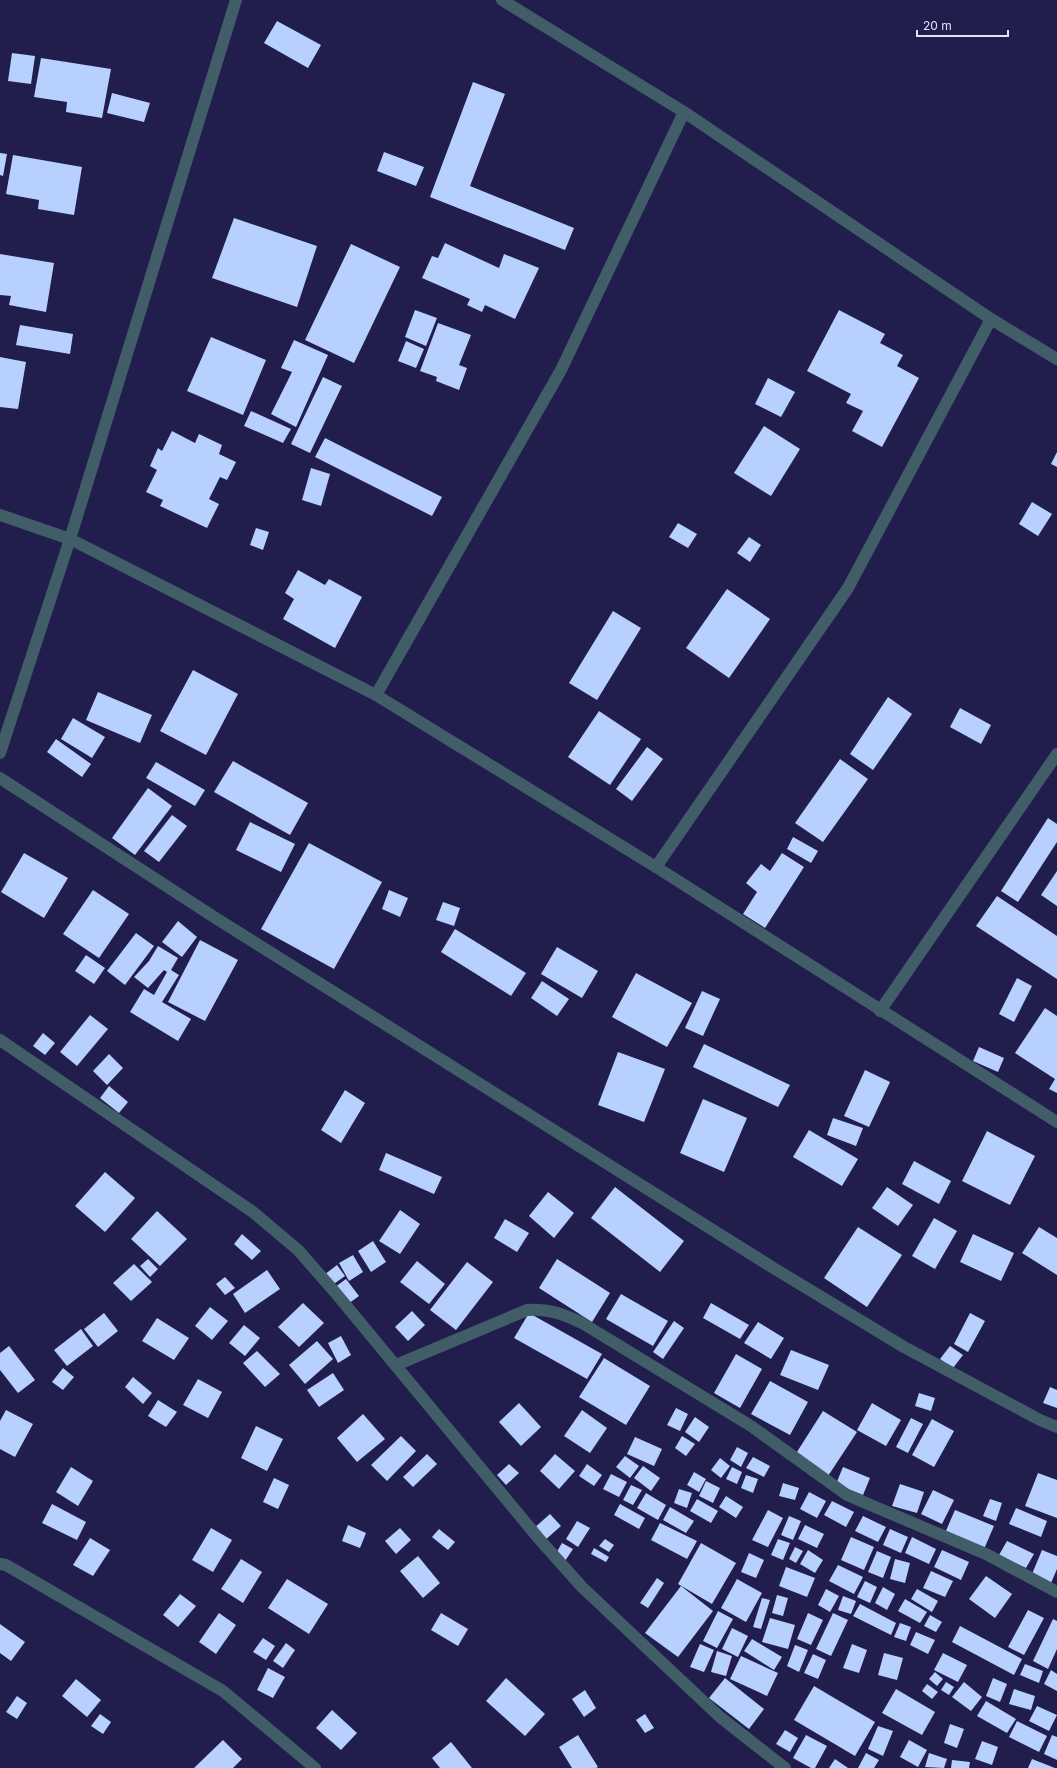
<svg xmlns="http://www.w3.org/2000/svg" width="1057" height="1768" viewBox="0 0 1057 1768" font-family="Inter,sans-serif">
  <style>
    .building { fill: #b8d0fe }
    .lines { fill: none; stroke-linecap: round; stroke-linejoin: round }
    .street { stroke: #405d68; stroke-width: 12 }
  </style>
  <rect width="100%" height="100%" fill="#211d4d"/>
  <g class="building">
    <polygon points="277,21 321,45 308,68 264,43"/>
    <polygon points="12,53 35,56 31,84 8,81"/>
    <polygon points="41,58 111,69 102,118 66,112 67,102 34,97"/>
    <polygon points="473,82 505,94 470,186 574,228 565,250 430,197"/>
    <polygon points="112,93 150,103 144,122 107,113"/>
    <polygon points="384,152 424,167 416,186 377,171"/>
    <polygon points="0,153 7,154 3,176 0,175"/>
    <polygon points="13,155 82,167 74,215 38,209 39,200 6,194"/>
    <polygon points="234,218 317,246 297,307 212,278"/>
    <polygon points="445,243 499,268 504,254 539,268 515,319 485,305 482,312 467,305 470,299 422,278 432,256 438,258"/>
    <polygon points="351,244 400,267 354,363 305,340"/>
    <polygon points="0,254 54,263 46,312 9,305 11,296 0,295"/>
    <polygon points="415,310 437,318 426,346 405,337"/>
    <polygon points="839,310 885,334 880,343 903,355 897,366 919,378 882,447 852,431 863,411 846,403 851,394 807,371"/>
    <polygon points="438,323 471,335 459,365 467,368 459,390 436,381 437,377 420,371"/>
    <polygon points="20,325 73,334 70,354 16,345"/>
    <polygon points="211,337 266,360 243,415 187,391"/>
    <polygon points="294,340 328,355 296,427 271,414 292,372 281,368"/>
    <polygon points="406,341 424,349 416,368 398,361"/>
    <polygon points="0,357 26,362 18,409 0,407"/>
    <polygon points="323,377 342,386 310,453 291,444"/>
    <polygon points="768,378 795,392 781,417 755,404"/>
    <polygon points="251,411 291,429 283,443 244,426"/>
    <polygon points="764,426 800,449 771,496 734,473"/>
    <polygon points="172,431 195,443 199,434 222,445 219,454 236,462 227,480 220,477 209,499 219,504 207,528 160,506 163,500 146,492 157,470 150,466 158,448 162,451"/>
    <polygon points="325,438 442,497 432,516 315,457"/>
    <polygon points="1057,452 1057,467 1051,464"/>
    <polygon points="311,468 330,474 321,506 302,500"/>
    <polygon points="1032,502 1052,514 1038,536 1019,524"/>
    <polygon points="678,523 697,534 688,548 669,537"/>
    <polygon points="256,528 269,532 263,550 250,545"/>
    <polygon points="749,537 761,545 750,562 737,553"/>
    <polygon points="298,570 325,585 329,579 362,597 335,648 283,619 294,599 285,593"/>
    <polygon points="727,589 770,619 729,678 686,648"/>
    <polygon points="613,611 641,628 597,700 569,683"/>
    <polygon points="193,670 238,694 206,755 160,731"/>
    <polygon points="98,692 152,715 140,743 86,720"/>
    <polygon points="888,697 912,714 873,770 850,754"/>
    <polygon points="960,708 991,725 981,744 950,727"/>
    <polygon points="599,711 641,739 610,785 568,757"/>
    <polygon points="73,718 105,737 92,758 61,739"/>
    <polygon points="56,739 91,764 82,777 47,752"/>
    <polygon points="647,747 663,759 632,801 616,789"/>
    <polygon points="840,759 868,779 823,842 795,823"/>
    <polygon points="233,761 308,803 290,835 214,792"/>
    <polygon points="156,762 205,790 195,806 146,778"/>
    <polygon points="148,788 172,806 135,855 112,838"/>
    <polygon points="172,815 187,826 159,862 144,851"/>
    <polygon points="1048,818 1057,824 1057,842 1018,902 1001,891"/>
    <polygon points="250,822 295,844 281,872 236,850"/>
    <polygon points="793,837 818,851 811,863 787,849"/>
    <polygon points="309,843 382,882 334,969 261,929"/>
    <polygon points="24,853 68,878 44,918 1,892"/>
    <polygon points="782,853 804,867 765,928 743,914 757,892 746,883 761,864 770,871"/>
    <polygon points="1057,871 1057,906 1041,895"/>
    <polygon points="93,890 129,914 99,958 63,934"/>
    <polygon points="389,890 408,898 400,917 382,909"/>
    <polygon points="997,896 1057,936 1057,979 976,926"/>
    <polygon points="443,902 460,908 454,926 436,920"/>
    <polygon points="178,921 197,937 182,957 162,942"/>
    <polygon points="455,929 526,973 511,996 441,952"/>
    <polygon points="136,933 154,946 125,985 107,971"/>
    <polygon points="200,940 238,960 205,1021 168,1002"/>
    <polygon points="158,946 178,958 171,970 179,975 162,1002 191,1019 178,1041 130,1012 144,989 154,995 167,972 164,970 148,988 134,977 149,961"/>
    <polygon points="557,947 598,971 582,998 541,974"/>
    <polygon points="86,955 105,968 94,984 75,971"/>
    <polygon points="636,973 692,1003 667,1047 612,1017"/>
    <polygon points="1017,978 1032,986 1014,1022 999,1014"/>
    <polygon points="542,981 569,999 557,1016 531,998"/>
    <polygon points="702,991 720,999 703,1036 685,1028"/>
    <polygon points="1045,1008 1057,1016 1057,1093 1049,1089 1055,1079 1015,1053"/>
    <polygon points="90,1015 108,1029 77,1066 60,1052"/>
    <polygon points="43,1033 55,1043 45,1055 33,1046"/>
    <polygon points="704,1044 790,1085 778,1107 693,1067"/>
    <polygon points="979,1047 1004,1058 998,1072 973,1061"/>
    <polygon points="618,1052 665,1069 644,1122 598,1105"/>
    <polygon points="109,1054 123,1068 107,1085 93,1071"/>
    <polygon points="865,1070 890,1082 869,1127 844,1116"/>
    <polygon points="109,1086 128,1102 119,1113 100,1098"/>
    <polygon points="345,1090 365,1103 341,1143 321,1130"/>
    <polygon points="703,1099 747,1118 724,1172 680,1153"/>
    <polygon points="833,1118 863,1128 856,1146 827,1135"/>
    <polygon points="809,1130 858,1159 842,1186 793,1157"/>
    <polygon points="987,1131 1035,1156 1010,1205 962,1181"/>
    <polygon points="386,1153 442,1177 434,1194 379,1170"/>
    <polygon points="914,1161 951,1181 939,1204 902,1184"/>
    <polygon points="105,1172 135,1198 105,1232 75,1206"/>
    <polygon points="615,1187 684,1241 660,1272 591,1218"/>
    <polygon points="887,1187 913,1205 898,1226 872,1208"/>
    <polygon points="548,1192 574,1213 554,1238 529,1216"/>
    <polygon points="400,1210 420,1224 400,1254 379,1241"/>
    <polygon points="157,1211 187,1239 160,1266 131,1239"/>
    <polygon points="934,1218 957,1231 935,1269 912,1256"/>
    <polygon points="505,1219 529,1233 517,1252 494,1238"/>
    <polygon points="858,1227 902,1255 867,1307 824,1278"/>
    <polygon points="1039,1227 1057,1238 1057,1275 1022,1253"/>
    <polygon points="242,1234 261,1251 252,1260 234,1244"/>
    <polygon points="973,1234 1014,1253 1001,1281 960,1262"/>
    <polygon points="373,1241 386,1262 371,1272 358,1251"/>
    <polygon points="353,1255 363,1272 349,1281 339,1263"/>
    <polygon points="148,1259 158,1269 150,1277 140,1266"/>
    <polygon points="557,1259 610,1293 592,1322 539,1288"/>
    <polygon points="417,1261 445,1284 429,1304 400,1282"/>
    <polygon points="467,1262 493,1282 456,1330 430,1310"/>
    <polygon points="134,1264 152,1282 131,1301 113,1283"/>
    <polygon points="337,1265 345,1276 331,1286 324,1275"/>
    <polygon points="267,1270 280,1289 245,1313 233,1294"/>
    <polygon points="225,1277 235,1288 225,1295 216,1284"/>
    <polygon points="346,1279 359,1296 348,1304 335,1287"/>
    <polygon points="621,1294 668,1321 653,1346 606,1319"/>
    <polygon points="303,1303 324,1323 299,1347 278,1327"/>
    <polygon points="711,1303 749,1325 740,1339 703,1318"/>
    <polygon points="210,1307 228,1321 212,1340 195,1326"/>
    <polygon points="412,1311 425,1325 408,1341 395,1327"/>
    <polygon points="104,1313 118,1331 98,1347 84,1329"/>
    <polygon points="529,1313 602,1354 587,1379 514,1338"/>
    <polygon points="970,1313 985,1321 968,1352 954,1344"/>
    <polygon points="157,1318 189,1338 174,1360 142,1341"/>
    <polygon points="674,1321 684,1328 663,1359 653,1352"/>
    <polygon points="758,1322 784,1338 771,1359 744,1343"/>
    <polygon points="244,1325 260,1338 245,1356 229,1343"/>
    <polygon points="81,1329 93,1346 67,1366 54,1350"/>
    <polygon points="341,1336 351,1355 338,1363 328,1343"/>
    <polygon points="317,1341 333,1359 305,1384 289,1365"/>
    <polygon points="9,1346 35,1380 18,1393 0,1370 0,1353"/>
    <polygon points="950,1346 963,1355 953,1368 940,1359"/>
    <polygon points="791,1350 829,1365 818,1390 780,1375"/>
    <polygon points="257,1351 280,1374 265,1387 243,1363"/>
    <polygon points="736,1354 762,1369 740,1408 714,1393"/>
    <polygon points="604,1358 650,1386 626,1425 579,1397"/>
    <polygon points="63,1368 74,1377 63,1390 52,1382"/>
    <polygon points="333,1373 344,1390 319,1407 307,1390"/>
    <polygon points="133,1377 152,1393 143,1404 125,1387"/>
    <polygon points="198,1379 222,1392 208,1418 183,1405"/>
    <polygon points="770,1381 808,1402 790,1435 751,1414"/>
    <polygon points="1050,1387 1057,1390 1057,1408 1043,1403"/>
    <polygon points="919,1393 935,1398 931,1411 915,1406"/>
    <polygon points="158,1400 177,1412 166,1427 148,1416"/>
    <polygon points="519,1403 541,1427 521,1446 499,1422"/>
    <polygon points="872,1403 901,1420 886,1446 857,1430"/>
    <polygon points="676,1408 688,1414 680,1431 667,1425"/>
    <polygon points="6,1410 33,1424 15,1457 0,1449 0,1421"/>
    <polygon points="582,1410 607,1428 590,1453 564,1436"/>
    <polygon points="823,1411 857,1432 828,1476 795,1455"/>
    <polygon points="363,1414 385,1439 357,1462 337,1438"/>
    <polygon points="695,1417 709,1427 699,1442 685,1432"/>
    <polygon points="911,1418 923,1424 908,1453 896,1447"/>
    <polygon points="932,1419 954,1431 934,1467 912,1455"/>
    <polygon points="256,1426 283,1439 267,1471 241,1458"/>
    <polygon points="401,1436 416,1451 387,1481 371,1465"/>
    <polygon points="682,1436 695,1444 686,1456 675,1448"/>
    <polygon points="635,1437 662,1449 654,1466 627,1454"/>
    <polygon points="737,1447 748,1453 741,1467 730,1460"/>
    <polygon points="427,1454 437,1464 413,1487 403,1477"/>
    <polygon points="555,1454 575,1471 559,1489 540,1471"/>
    <polygon points="625,1456 639,1466 630,1478 616,1467"/>
    <polygon points="753,1457 770,1466 764,1477 746,1468"/>
    <polygon points="720,1458 730,1466 721,1478 711,1470"/>
    <polygon points="509,1464 519,1473 506,1485 497,1475"/>
    <polygon points="587,1464 602,1475 594,1486 579,1476"/>
    <polygon points="643,1466 660,1478 651,1491 634,1478"/>
    <polygon points="71,1467 93,1481 78,1506 56,1492"/>
    <polygon points="732,1467 742,1472 737,1484 726,1479"/>
    <polygon points="843,1467 870,1478 863,1495 836,1484"/>
    <polygon points="694,1472 706,1479 699,1492 687,1485"/>
    <polygon points="1038,1473 1057,1480 1057,1518 1025,1506"/>
    <polygon points="611,1474 627,1482 619,1497 603,1489"/>
    <polygon points="746,1475 758,1479 753,1493 741,1488"/>
    <polygon points="274,1478 289,1485 278,1509 263,1502"/>
    <polygon points="706,1481 720,1488 713,1503 699,1496"/>
    <polygon points="783,1483 799,1488 795,1500 779,1496"/>
    <polygon points="900,1484 924,1492 917,1513 892,1506"/>
    <polygon points="631,1485 642,1490 633,1505 623,1500"/>
    <polygon points="679,1489 692,1493 687,1508 674,1503"/>
    <polygon points="933,1490 954,1500 942,1524 921,1514"/>
    <polygon points="809,1492 826,1501 817,1518 800,1509"/>
    <polygon points="646,1493 666,1505 658,1520 637,1508"/>
    <polygon points="726,1496 743,1507 736,1518 719,1507"/>
    <polygon points="697,1499 718,1511 711,1523 690,1511"/>
    <polygon points="990,1499 1002,1503 996,1521 983,1516"/>
    <polygon points="832,1501 854,1512 846,1527 824,1515"/>
    <polygon points="52,1504 86,1522 77,1540 42,1523"/>
    <polygon points="620,1504 645,1518 639,1529 614,1515"/>
    <polygon points="670,1507 694,1521 686,1533 663,1520"/>
    <polygon points="1016,1508 1047,1521 1041,1537 1009,1524"/>
    <polygon points="768,1510 783,1518 768,1547 752,1540"/>
    <polygon points="955,1510 994,1526 984,1549 945,1533"/>
    <polygon points="550,1514 561,1526 544,1541 533,1529"/>
    <polygon points="789,1516 801,1521 793,1540 781,1535"/>
    <polygon points="863,1516 886,1527 878,1542 855,1531"/>
    <polygon points="577,1521 590,1528 578,1547 566,1539"/>
    <polygon points="660,1523 697,1541 687,1559 651,1540"/>
    <polygon points="348,1525 366,1533 360,1548 342,1541"/>
    <polygon points="805,1525 824,1534 817,1548 798,1539"/>
    <polygon points="211,1528 232,1540 213,1572 192,1560"/>
    <polygon points="400,1528 411,1540 396,1554 385,1541"/>
    <polygon points="439,1529 455,1542 448,1550 432,1537"/>
    <polygon points="890,1529 908,1537 901,1553 883,1545"/>
    <polygon points="851,1537 874,1547 864,1570 841,1560"/>
    <polygon points="912,1537 936,1549 929,1564 905,1553"/>
    <polygon points="90,1538 110,1550 93,1576 73,1565"/>
    <polygon points="605,1539 614,1545 609,1552 599,1546"/>
    <polygon points="778,1539 790,1543 783,1560 771,1555"/>
    <polygon points="1007,1541 1034,1554 1026,1568 999,1555"/>
    <polygon points="562,1543 573,1549 565,1561 555,1555"/>
    <polygon points="701,1543 736,1563 712,1604 678,1584"/>
    <polygon points="795,1547 803,1551 796,1563 789,1559"/>
    <polygon points="594,1548 609,1557 606,1562 591,1554"/>
    <polygon points="808,1550 823,1560 815,1573 800,1564"/>
    <polygon points="942,1550 969,1562 961,1580 934,1567"/>
    <polygon points="1042,1550 1057,1556 1057,1569 1051,1583 1032,1574"/>
    <polygon points="877,1551 891,1557 883,1578 868,1572"/>
    <polygon points="749,1553 764,1560 756,1578 741,1572"/>
    <polygon points="418,1556 440,1583 423,1598 400,1571"/>
    <polygon points="241,1559 262,1572 243,1603 221,1589"/>
    <polygon points="895,1559 910,1563 905,1583 890,1579"/>
    <polygon points="838,1565 863,1577 854,1594 829,1581"/>
    <polygon points="786,1567 815,1578 807,1597 779,1586"/>
    <polygon points="931,1571 953,1581 945,1597 923,1588"/>
    <polygon points="986,1576 1012,1594 995,1618 969,1599"/>
    <polygon points="657,1578 664,1583 648,1608 640,1603"/>
    <polygon points="287,1579 328,1604 309,1634 268,1608"/>
    <polygon points="737,1579 762,1593 746,1622 721,1608"/>
    <polygon points="865,1581 877,1587 870,1603 857,1597"/>
    <polygon points="681,1586 713,1611 678,1657 645,1633"/>
    <polygon points="883,1587 895,1594 887,1610 875,1603"/>
    <polygon points="826,1589 839,1596 830,1612 818,1605"/>
    <polygon points="917,1589 938,1601 932,1612 911,1599"/>
    <polygon points="180,1594 196,1606 178,1627 163,1615"/>
    <polygon points="777,1595 788,1598 783,1616 772,1613"/>
    <polygon points="843,1596 856,1601 851,1614 838,1610"/>
    <polygon points="762,1598 770,1600 761,1629 753,1627"/>
    <polygon points="905,1599 927,1612 920,1623 898,1611"/>
    <polygon points="860,1604 896,1623 891,1635 853,1616"/>
    <polygon points="1028,1610 1044,1618 1024,1655 1008,1647"/>
    <polygon points="718,1611 733,1619 717,1648 703,1641"/>
    <polygon points="219,1613 236,1625 216,1654 199,1642"/>
    <polygon points="441,1613 468,1629 458,1646 431,1630"/>
    <polygon points="808,1613 823,1620 811,1645 797,1639"/>
    <polygon points="833,1613 848,1620 831,1656 816,1649"/>
    <polygon points="930,1615 942,1622 936,1632 924,1626"/>
    <polygon points="770,1618 795,1625 788,1649 762,1642"/>
    <polygon points="1053,1619 1057,1621 1057,1649 1048,1669 1033,1661"/>
    <polygon points="900,1623 911,1627 906,1641 894,1637"/>
    <polygon points="0,1624 25,1642 11,1661 0,1653"/>
    <polygon points="960,1626 1022,1659 1014,1675 952,1642"/>
    <polygon points="732,1628 748,1636 738,1657 722,1649"/>
    <polygon points="916,1632 935,1640 928,1654 910,1645"/>
    <polygon points="263,1638 275,1646 266,1660 253,1652"/>
    <polygon points="752,1639 782,1657 774,1670 744,1651"/>
    <polygon points="286,1643 295,1650 283,1668 273,1661"/>
    <polygon points="700,1644 714,1650 704,1672 690,1667"/>
    <polygon points="852,1644 867,1650 859,1673 843,1668"/>
    <polygon points="795,1645 808,1650 799,1672 787,1666"/>
    <polygon points="717,1651 732,1656 726,1676 711,1672"/>
    <polygon points="884,1653 903,1658 897,1680 878,1675"/>
    <polygon points="943,1653 967,1665 958,1682 934,1670"/>
    <polygon points="813,1654 826,1660 818,1679 804,1673"/>
    <polygon points="741,1656 778,1673 767,1696 730,1679"/>
    <polygon points="1025,1664 1043,1671 1039,1683 1020,1675"/>
    <polygon points="268,1668 285,1677 273,1698 257,1690"/>
    <polygon points="1051,1670 1057,1674 1057,1691 1044,1684"/>
    <polygon points="935,1672 943,1679 937,1686 929,1679"/>
    <polygon points="506,1678 545,1714 525,1736 486,1701"/>
    <polygon points="725,1678 764,1709 749,1729 709,1698"/>
    <polygon points="993,1678 1007,1684 1000,1702 986,1696"/>
    <polygon points="76,1679 101,1700 87,1717 62,1696"/>
    <polygon points="946,1682 954,1687 949,1695 941,1690"/>
    <polygon points="964,1682 982,1697 971,1711 952,1697"/>
    <polygon points="927,1684 938,1692 932,1699 922,1691"/>
    <polygon points="814,1686 875,1722 855,1756 794,1720"/>
    <polygon points="896,1689 935,1712 922,1735 882,1713"/>
    <polygon points="1014,1689 1035,1696 1031,1710 1009,1704"/>
    <polygon points="585,1690 596,1708 584,1717 572,1699"/>
    <polygon points="17,1696 27,1703 17,1719 6,1712"/>
    <polygon points="986,1701 1016,1719 1007,1733 977,1716"/>
    <polygon points="1037,1706 1057,1715 1049,1731 1029,1721"/>
    <polygon points="332,1710 357,1733 341,1750 316,1728"/>
    <polygon points="100,1714 111,1722 103,1734 91,1726"/>
    <polygon points="645,1714 654,1728 645,1733 636,1720"/>
    <polygon points="1017,1721 1047,1736 1039,1752 1009,1737"/>
    <polygon points="950,1724 964,1729 957,1748 944,1743"/>
    <polygon points="878,1726 893,1731 883,1756 868,1749"/>
    <polygon points="785,1730 798,1738 790,1752 776,1744"/>
    <polygon points="578,1735 598,1767 596,1768 572,1768 559,1747"/>
    <polygon points="806,1735 827,1746 815,1768 811,1768 793,1758"/>
    <polygon points="1052,1735 1057,1737 1057,1760 1044,1754"/>
    <polygon points="223,1740 242,1759 233,1768 194,1768"/>
    <polygon points="909,1740 927,1750 918,1767 900,1757"/>
    <polygon points="982,1741 998,1747 992,1765 975,1759"/>
    <polygon points="451,1742 472,1768 440,1768 432,1758"/>
    <polygon points="866,1753 879,1760 874,1768 858,1768"/>
    <polygon points="929,1753 947,1759 944,1768 925,1767"/>
    <polygon points="835,1759 848,1768 829,1768"/>
    <polygon points="1032,1759 1055,1768 1028,1768"/>
    <polygon points="952,1760 970,1762 969,1768 951,1768"/>
  </g>
  <g class="lines">
    <g class="street">
      <polyline points="502,0 684,112 991,319 1057,359"/>
      <polyline points="0,515 70,539 376,695 656,867 1057,1122"/>
      <polyline points="376,695 561,370 684,112"/>
      <polyline points="0,753 70,539 236,0"/>
      <polyline points="0,778 214,917 775,1269 904,1347 1040,1420 1057,1427"/>
      <polyline points="656,867 848,588 991,319"/>
      <polyline points="880,1011 1057,754"/>
      <polyline points="0,1040 253,1212 298,1250 334,1291 540,1540 582,1587 720,1717 785,1768"/>
      <path d="M 396,1365 L 527,1310 C 548,1308 563,1314 582,1323 L 751,1426 L 847,1495 L 986,1554 L 1057,1592"/>
      <polyline points="0,1564 6,1565 223,1691 315,1768"/>
    </g>
  </g>
  <path d="M917 30v6h91v-6" fill="none" stroke="#e1e3fc" stroke-width="2"/>
  <text x="923" y="30" font-size="12" fill="#e1e3fc" stroke="#211d4d" stroke-width="3" paint-order="stroke">20 m</text>
</svg>
